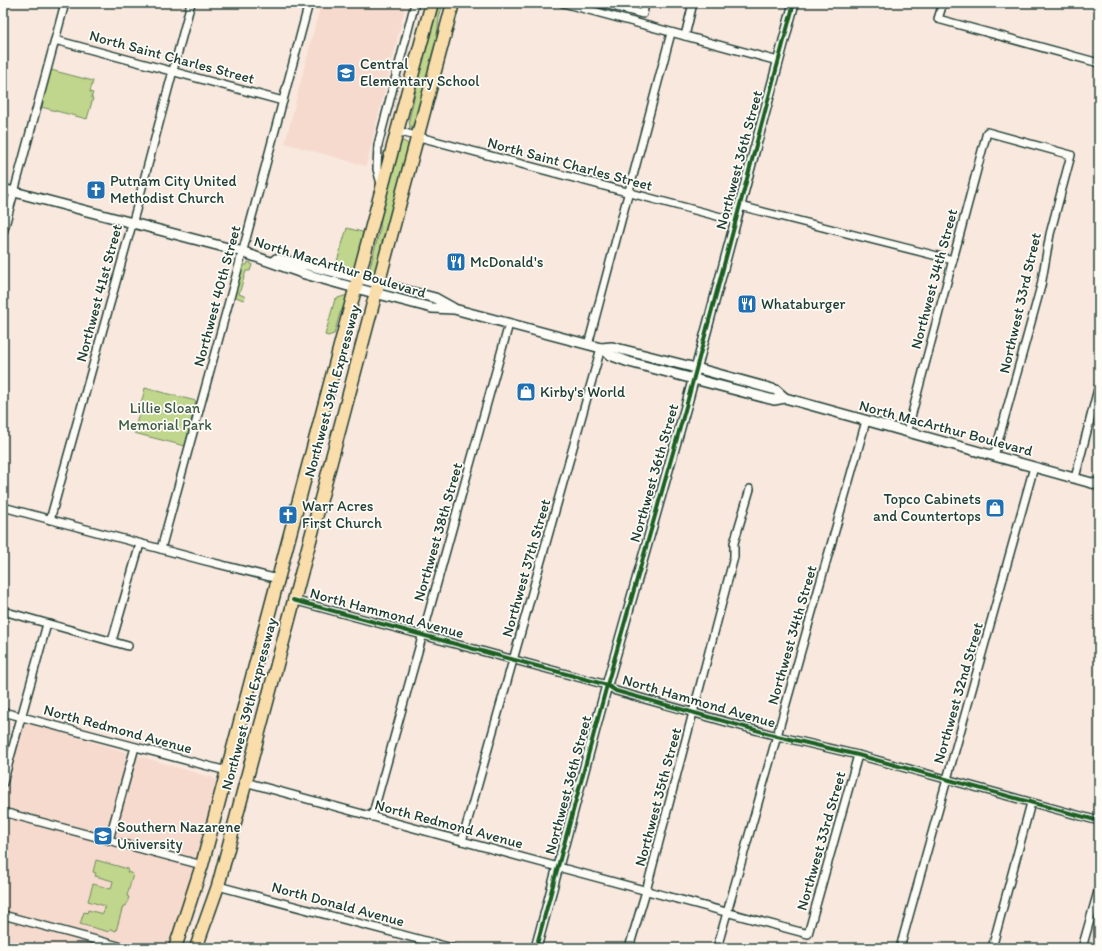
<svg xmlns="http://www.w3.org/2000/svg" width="1102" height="951" viewBox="0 0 1102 951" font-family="Itim,sans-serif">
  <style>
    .built { fill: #f6dacd }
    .green { fill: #c0d68c; stroke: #708a60 }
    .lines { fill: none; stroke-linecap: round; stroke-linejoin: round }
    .street-casing { stroke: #1f3d34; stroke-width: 10 }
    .secondary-casing { stroke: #1f3d34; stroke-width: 12 }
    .highway-casing { stroke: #1f3d34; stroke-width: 15 }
    .street { stroke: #fdfcf7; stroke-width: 7 }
    .secondary { stroke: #fdfcf7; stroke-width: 9 }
    .highway { stroke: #f9deab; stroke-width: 12 }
    .cycleway-casing { stroke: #fdfcf7; stroke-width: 6 }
    .cycleway { stroke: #1b5e20; stroke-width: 4 }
    .labels { text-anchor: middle; stroke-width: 3.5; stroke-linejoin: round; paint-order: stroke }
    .street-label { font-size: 15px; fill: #1f3d34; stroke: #fdfcf7 }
    .poi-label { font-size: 15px; fill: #1f3d34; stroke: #fdfcf7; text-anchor: start }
    .park-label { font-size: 15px; fill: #3f5c46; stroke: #fdfcf7 }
  </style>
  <rect width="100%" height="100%" fill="#f9e8de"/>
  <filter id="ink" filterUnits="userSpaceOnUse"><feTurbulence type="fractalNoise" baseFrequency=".025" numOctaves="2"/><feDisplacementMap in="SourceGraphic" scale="8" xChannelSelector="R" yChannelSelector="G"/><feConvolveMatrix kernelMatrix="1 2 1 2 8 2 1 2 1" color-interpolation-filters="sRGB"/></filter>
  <g filter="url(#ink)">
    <g class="built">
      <polygon points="321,3 406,3 366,166 285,143"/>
      <polygon points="22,721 213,778 216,782 193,875 169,948 3,948 3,797"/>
    </g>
    <g class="green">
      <polygon points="438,3 443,3 439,18 436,44 415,122 410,128 409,120 417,86 419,72"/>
      <polygon points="51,70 93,81 90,92 93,93 91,98 93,98 87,119 41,107"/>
      <polygon points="403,141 407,143 409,146 375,273 372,276 370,274 369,271 380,229 381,213 399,144"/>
      <polygon points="347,228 362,232 364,233 354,269 349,271 335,268"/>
      <polygon points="248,262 251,263 252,265 250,271 246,271 239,294 244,296 245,298 243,300 236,297 235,294 243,265 247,265"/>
      <polygon points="347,295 347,301 340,313 334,334 328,336 325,335 335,299"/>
      <polygon points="145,388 196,401 185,446 134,433"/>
      <polygon points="96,860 128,869 127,872 133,874 127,896 129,897 126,906 123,906 116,931 111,929 109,932 80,924 84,912 87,913 88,910 103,914 105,906 88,901 93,884 111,889 113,881 95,876 96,873 93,872"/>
    </g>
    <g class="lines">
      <defs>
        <g id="street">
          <polyline points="563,3 778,61"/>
          <polyline points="601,3 643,14 645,3"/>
          <polyline points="943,3 938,19 1099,63"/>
          <polyline points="685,36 693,3"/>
          <polyline points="55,40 283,101"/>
          <polyline points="397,131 736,221"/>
          <polyline points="381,184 377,169 378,145 415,3"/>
          <polyline points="740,206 953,260"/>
          <polyline points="3,233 65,3"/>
          <polyline points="588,345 671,33"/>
          <polyline points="907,432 987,132 1071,155 1050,234 1041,286 994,456"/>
          <polyline points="1075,478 1099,385"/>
          <polyline points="3,507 202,560 278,579"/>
          <polyline points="50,520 136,210 191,3"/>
          <polyline points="161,549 239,265 309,3"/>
          <polyline points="293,600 607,685 616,691 777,736 858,755 1099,821"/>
          <polyline points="3,611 128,646"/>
          <polyline points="112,641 140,544"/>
          <polyline points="3,712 227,771"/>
          <polyline points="245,782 558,867 808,934 858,755"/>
          <polyline points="3,783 47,624"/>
          <polyline points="3,812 202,865"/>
          <polyline points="372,817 509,324"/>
          <polyline points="109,840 135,747"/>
          <polyline points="462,841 601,348"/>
          <polyline points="218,886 452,948"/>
          <polyline points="3,915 126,948"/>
          <polyline points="629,948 646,891 734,557 734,543 750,489"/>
          <polyline points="717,948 866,421"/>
          <polyline points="900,948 1034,467"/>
          <polyline points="992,948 1031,803"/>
          <polyline points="1082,948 1099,888"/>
        </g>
        <g id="secondary">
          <polyline points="3,189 247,253"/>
          <polyline points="242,252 305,274 348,286 432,308 454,309 601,348 612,347 696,368 776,390 785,398"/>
          <polyline points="276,259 307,265 435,298 453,308"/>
          <polyline points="601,348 610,355 629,362 774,400 785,398 1099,485"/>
          <polyline points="536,948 607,685 687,403 794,3"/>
        </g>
        <g id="highway">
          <polyline points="175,948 202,865 407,94 432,3"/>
          <polyline points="196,948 218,886 453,3"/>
        </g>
      </defs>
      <use href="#street" class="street-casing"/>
      <use href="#secondary" class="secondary-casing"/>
      <use href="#highway" class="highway-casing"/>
      <use href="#street" class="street"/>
      <use href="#secondary" class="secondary"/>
      <use href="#highway" class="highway"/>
      <defs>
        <g id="cycleway">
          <polyline points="293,600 607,685 616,691 777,736 858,755 1099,821"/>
          <polyline points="536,948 607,685 687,403 794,3"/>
        </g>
      </defs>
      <use href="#cycleway" class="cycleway-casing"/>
      <use href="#cycleway" class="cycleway"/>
    </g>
  </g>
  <defs>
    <symbol id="school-square" viewBox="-11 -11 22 22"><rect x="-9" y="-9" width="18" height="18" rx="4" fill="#1f6fb2" stroke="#fdfcf7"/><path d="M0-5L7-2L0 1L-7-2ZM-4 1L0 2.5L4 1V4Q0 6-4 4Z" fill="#fff"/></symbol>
    <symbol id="church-square" viewBox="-11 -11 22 22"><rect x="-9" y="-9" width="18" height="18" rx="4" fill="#1f6fb2" stroke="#fdfcf7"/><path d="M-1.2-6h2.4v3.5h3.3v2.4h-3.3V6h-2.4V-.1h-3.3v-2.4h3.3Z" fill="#fff"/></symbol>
    <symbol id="restaurant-square" viewBox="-11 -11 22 22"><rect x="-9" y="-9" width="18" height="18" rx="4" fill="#1f6fb2" stroke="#fdfcf7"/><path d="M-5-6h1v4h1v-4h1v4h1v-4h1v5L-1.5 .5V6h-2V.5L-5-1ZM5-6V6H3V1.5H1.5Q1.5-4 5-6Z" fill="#fff"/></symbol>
    <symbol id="shop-square" viewBox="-11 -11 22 22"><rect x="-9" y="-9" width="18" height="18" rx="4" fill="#1f6fb2" stroke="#fdfcf7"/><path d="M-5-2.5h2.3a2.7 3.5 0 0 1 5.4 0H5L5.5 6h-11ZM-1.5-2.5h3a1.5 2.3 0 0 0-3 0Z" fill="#fff"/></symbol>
    <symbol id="university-square" viewBox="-11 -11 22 22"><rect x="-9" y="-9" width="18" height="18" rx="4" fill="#1f6fb2" stroke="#fdfcf7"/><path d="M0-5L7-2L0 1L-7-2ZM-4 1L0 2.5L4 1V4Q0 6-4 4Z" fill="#fff"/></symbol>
  </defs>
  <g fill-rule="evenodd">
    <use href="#school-square" x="335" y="62" width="22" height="22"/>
    <use href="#church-square" x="85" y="179" width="22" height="22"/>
    <use href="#restaurant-square" x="445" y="251" width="22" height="22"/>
    <use href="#restaurant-square" x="736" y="293" width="22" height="22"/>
    <use href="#shop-square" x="515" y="381" width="22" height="22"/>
    <use href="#shop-square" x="984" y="497" width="22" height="22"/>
    <use href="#church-square" x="277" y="504" width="22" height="22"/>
    <use href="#university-square" x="92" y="825" width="22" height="22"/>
  </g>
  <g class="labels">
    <g class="street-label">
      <text transform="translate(172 57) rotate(15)" y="5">North Saint Charles Street</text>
      <text transform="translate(739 160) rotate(-75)" y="5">Northwest 36th Street</text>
      <text transform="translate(570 164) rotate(15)" y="5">North Saint Charles Street</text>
      <text transform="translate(340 267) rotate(17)" y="5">North MacArthur Boulevard</text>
      <text transform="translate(934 279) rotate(-75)" y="5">Northwest 34th Street</text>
      <text transform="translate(99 293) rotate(-75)" y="5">Northwest 41st Street</text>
      <text transform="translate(217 296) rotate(-75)" y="5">Northwest 40th Street</text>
      <text transform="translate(1020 303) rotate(-77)" y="5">Northwest 33rd Street</text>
      <text transform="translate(332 391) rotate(-75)" y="5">Northwest 39th Expressway</text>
      <text transform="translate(946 428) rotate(15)" y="5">North MacArthur Boulevard</text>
      <text transform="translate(654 473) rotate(-74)" y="5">Northwest 36th Street</text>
      <text transform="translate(438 532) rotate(-74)" y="5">Northwest 38th Street</text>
      <text transform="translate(526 568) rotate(-74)" y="5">Northwest 37th Street</text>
      <text transform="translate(387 613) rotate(15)" y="5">North Hammond Avenue</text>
      <text transform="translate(792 635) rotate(-74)" y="5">Northwest 34th Street</text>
      <text transform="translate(958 693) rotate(-74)" y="5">Northwest 32nd Street</text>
      <text transform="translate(699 701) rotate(16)" y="5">North Hammond Avenue</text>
      <text transform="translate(249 704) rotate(-75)" y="5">Northwest 39th Expressway</text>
      <text transform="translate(118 729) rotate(15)" y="5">North Redmond Avenue</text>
      <text transform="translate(568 785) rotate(-75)" y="5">Northwest 36th Street</text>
      <text transform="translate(658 797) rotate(-75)" y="5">Northwest 35th Street</text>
      <text transform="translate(449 824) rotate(15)" y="5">North Redmond Avenue</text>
      <text transform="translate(821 841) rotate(-74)" y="5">Northwest 33rd Street</text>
      <text transform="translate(338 904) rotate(15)" y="5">North Donald Avenue</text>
    </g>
    <g class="poi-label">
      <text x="360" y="69">Central<tspan x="360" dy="17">Elementary School</tspan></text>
      <text x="110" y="186">Putnam City United<tspan x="110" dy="17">Methodist Church</tspan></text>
      <text x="470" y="267">McDonald's</text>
      <text x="761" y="309">Whataburger</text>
      <text x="540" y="397">Kirby's World</text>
      <text x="981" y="504" text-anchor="end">Topco Cabinets<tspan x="981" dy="17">and Countertops</tspan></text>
      <text x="302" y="511">Warr Acres<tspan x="302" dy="17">First Church</tspan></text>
      <text x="117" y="832">Southern Nazarene<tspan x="117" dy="17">University</tspan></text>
    </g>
    <g class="park-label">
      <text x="165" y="413">Lillie Sloan<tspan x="165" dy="17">Memorial Park</tspan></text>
    </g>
  </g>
  <rect width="1102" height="951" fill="none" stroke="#fdfcf7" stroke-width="16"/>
  <rect x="8" y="8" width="1086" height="935" fill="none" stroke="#1f3d34" stroke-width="1.5" filter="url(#ink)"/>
</svg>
